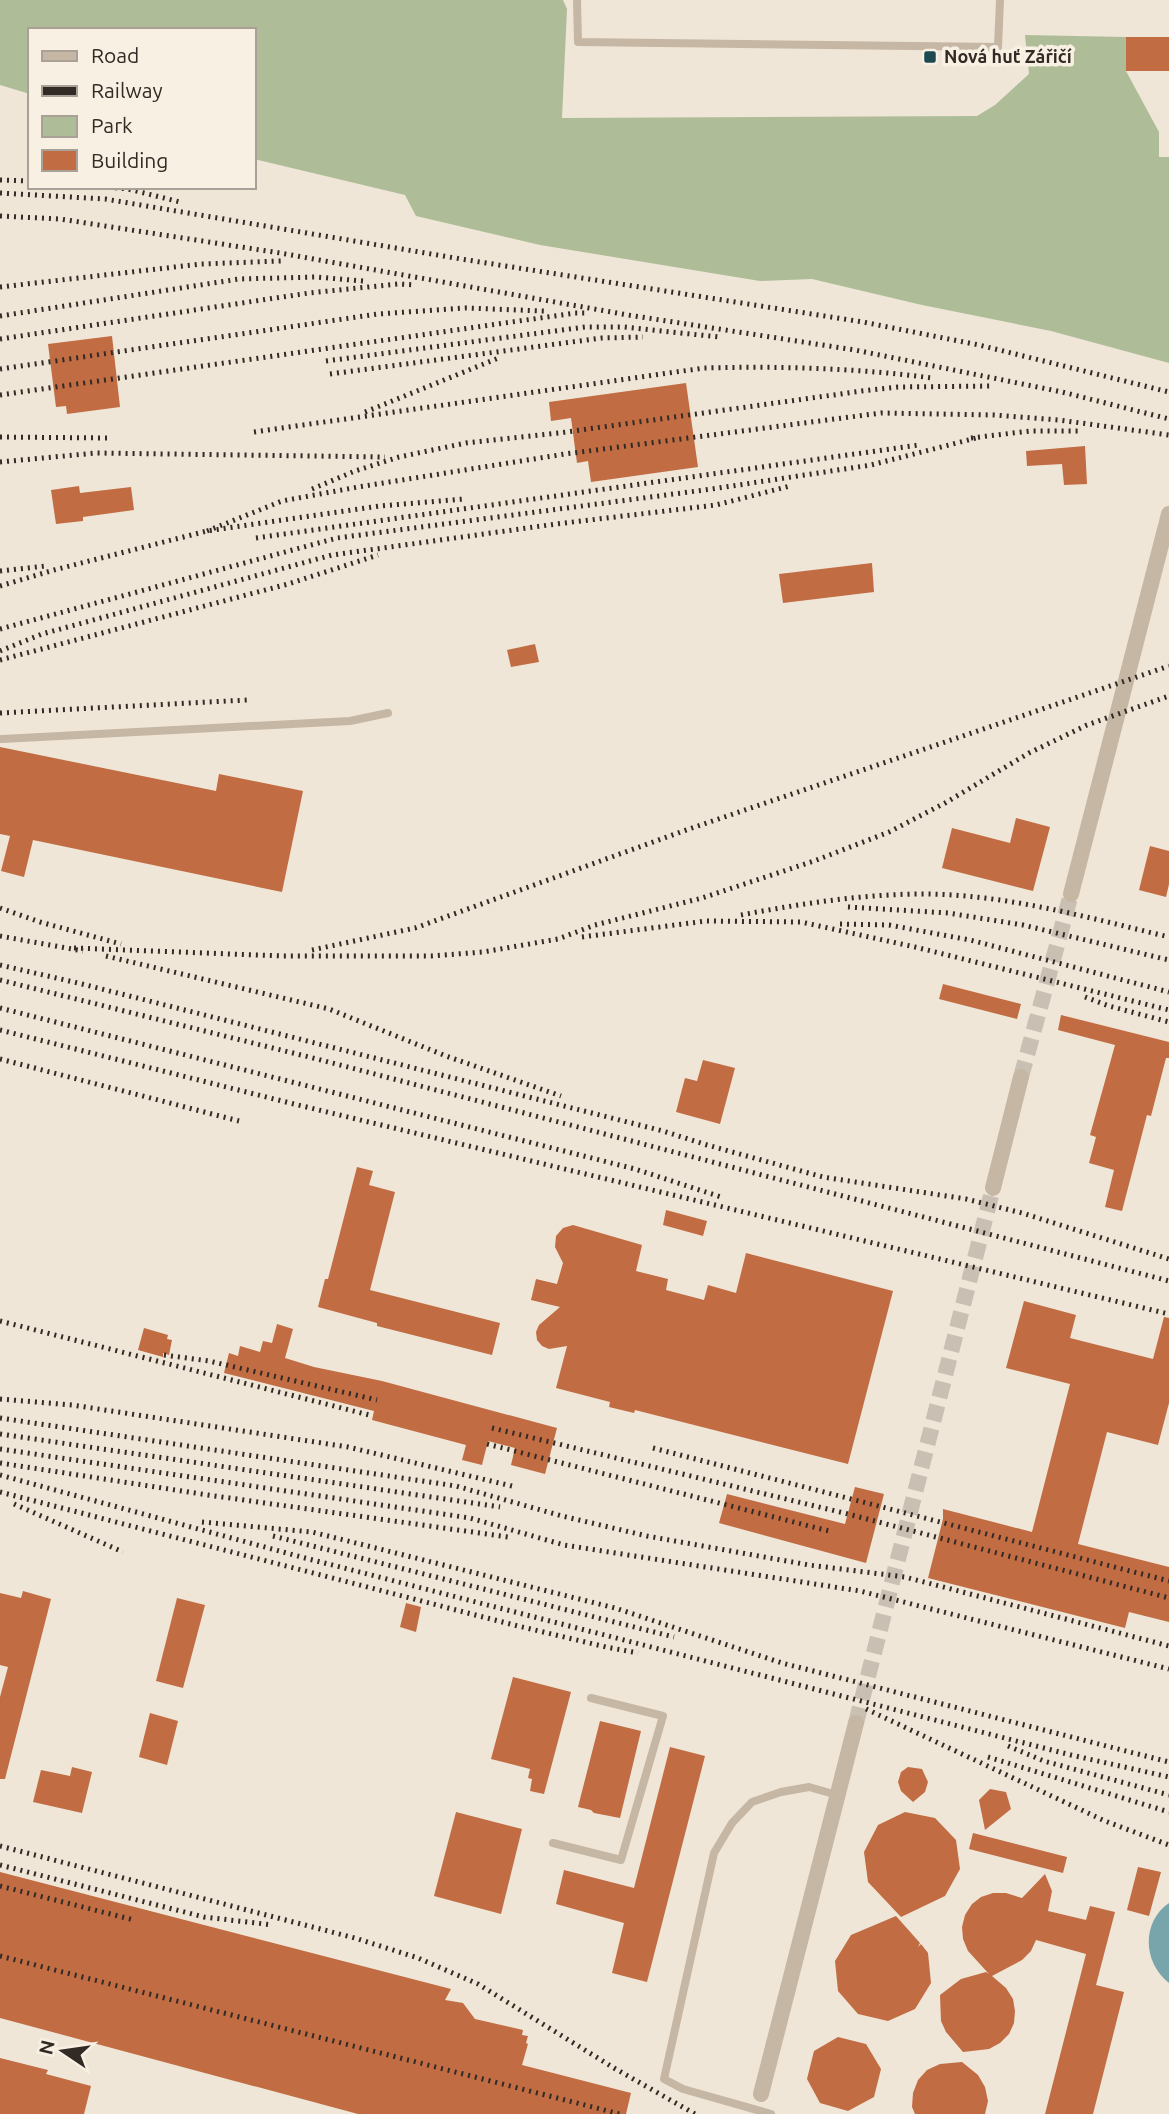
<svg xmlns="http://www.w3.org/2000/svg" width="1169" height="2114" viewBox="0 0 1169 2114" font-family="Ubuntu,sans-serif">
  <style>
    .green { fill: #aebd98 }
    .water { fill: #77a5ab }
    .building { fill: #c16c43 }
    .lines { fill: none; stroke-linecap: round; stroke-linejoin: round }
    .street-tunnel { stroke: #c9c0b3; stroke-width: 16; stroke-dasharray: 16 8; stroke-linecap: butt }
    .lane { stroke: #c6b6a4; stroke-width: 8 }
    .street { stroke: #c6b6a4; stroke-width: 16 }
    .rail { stroke: #322a25; stroke-width: 5; stroke-dasharray: 2 5; stroke-linecap: butt }
    .poi-dot { fill: #1d4a51; stroke: #f8f0e3; stroke-width: 2.5 }
    .labels { text-anchor: middle; stroke-width: 7; stroke-linejoin: round; paint-order: stroke }
    .poi-label { font-size: 18px; font-weight: bold; fill: #322a25; stroke: #f8f0e3; text-anchor: start }
  </style>
  <rect width="100%" height="100%" fill="#efe6d7"/>
  <polygon class="green" points="0,0 563,0 567,9 562,118 977,116 995,105 1029,74 1025,35 1126,37 1126,71 1159,132 1159,157 1169,157 1169,363 1051,331 922,305 812,279 760,281 540,245 416,216 405,195 254,159 254,30 30,30 30,94 0,85"/>
  <path class="water" d="M 1169,1903 L 1169,1983 C 1143,1963 1141,1922 1169,1903 Z"/>
  <g class="building">
    <rect x="1126" y="37" width="43" height="34"/>
    <polygon points="112,336 120,407 67,414 66,406 56,407 48,344"/>
    <polygon points="686,383 698,467 591,482 588,461 577,463 571,418 551,421 549,402"/>
    <polygon points="1085,446 1087,484 1064,485 1062,464 1027,466 1026,451"/>
    <polygon points="79,486 80,493 131,487 134,510 83,517 83,521 56,524 51,490"/>
    <polygon points="872,563 874,592 783,603 779,574"/>
    <polygon points="535,644 539,662 511,667 507,650"/>
    <polygon points="0,747 216,791 219,774 303,791 282,892 33,840 24,877 1,871 10,836 0,834"/>
    <polygon points="1016,818 1050,827 1033,891 942,868 952,828 1010,843"/>
    <polygon points="1150,846 1169,851 1169,884 1166,897 1139,890"/>
    <polygon points="943,984 1021,1004 1017,1019 939,999"/>
    <polygon points="1061,1015 1169,1042 1169,1058 1166,1058 1151,1116 1147,1115 1122,1211 1105,1207 1114,1170 1089,1163 1096,1137 1090,1135 1115,1045 1058,1030"/>
    <polygon points="703,1060 735,1068 720,1124 676,1112 685,1078 697,1081"/>
    <polygon points="357,1167 373,1171 369,1185 395,1192 370,1290 500,1323 492,1355 377,1326 377,1323 318,1307 325,1279 328,1279"/>
    <polygon points="666,1210 707,1221 703,1236 663,1225"/>
    <polygon points="573,1225 642,1245 636,1271 668,1279 666,1290 704,1300 708,1285 736,1293 746,1253 893,1291 848,1464 635,1410 634,1413 609,1407 610,1402 556,1388 567,1346 549,1349 542,1346 537,1340 536,1332 539,1325 560,1307 531,1300 536,1279 557,1284 563,1263 555,1247 556,1236 563,1228"/>
    <polygon points="1024,1301 1076,1315 1070,1338 1153,1359 1164,1317 1169,1318 1169,1403 1158,1445 1107,1432 1078,1544 1169,1567 1169,1622 1129,1612 1125,1628 928,1578 943,1519 943,1509 1032,1532 1070,1384 1006,1368"/>
    <polygon points="277,1324 293,1329 285,1358 314,1367 382,1381 557,1428 545,1474 511,1465 515,1448 488,1441 482,1465 462,1460 466,1445 372,1420 374,1411 224,1373 229,1353 238,1356 240,1346 260,1352 263,1341 272,1343"/>
    <polygon points="144,1328 168,1335 167,1339 172,1340 169,1355 163,1353 163,1357 138,1350"/>
    <polygon points="855,1487 884,1494 866,1563 719,1523 727,1494 845,1524"/>
    <polygon points="23,1591 51,1599 5,1779 0,1779 0,1697 8,1667 0,1665 0,1593 21,1598"/>
    <polygon points="177,1598 205,1605 183,1688 156,1681"/>
    <polygon points="406,1603 421,1607 416,1632 400,1627"/>
    <polygon points="513,1677 571,1692 544,1794 530,1791 532,1779 528,1778 530,1769 491,1759"/>
    <polygon points="150,1713 178,1721 167,1765 139,1757"/>
    <polygon points="600,1721 641,1731 620,1818 594,1813 591,1810 578,1807"/>
    <polygon points="670,1747 705,1756 647,1982 612,1973 624,1923 556,1904 564,1870 634,1888"/>
    <polygon points="72,1767 92,1772 82,1813 33,1802 41,1770 70,1776"/>
    <polygon points="908,1767 922,1769 928,1782 925,1792 913,1802 901,1791 898,1782 901,1772"/>
    <polygon points="990,1789 1006,1792 1011,1809 985,1830 979,1800"/>
    <polygon points="456,1812 522,1829 501,1914 434,1896"/>
    <polygon points="905,1812 935,1818 956,1840 960,1869 945,1896 901,1917 868,1882 864,1852 878,1825"/>
    <polygon points="973,1833 1067,1857 1063,1873 969,1849"/>
    <polygon points="1138,1867 1161,1872 1149,1916 1127,1910"/>
    <polygon points="0,1872 451,1989 445,2000 463,2003 475,2019 523,2030 522,2035 528,2036 526,2043 528,2044 522,2065 631,2093 626,2114 358,2114 0,2018"/>
    <polygon points="1045,1874 1052,1891 1048,1911 1086,1920 1090,1906 1115,1912 1096,1985 1124,1992 1093,2114 1045,2114 1086,1954 1036,1940 1031,1951 1022,1960 992,1976 1006,1988 1013,1999 1015,2011 1014,2023 1009,2034 1000,2043 989,2049 963,2052 946,2032 941,2021 940,1995 961,1979 986,1972 989,1974 968,1951 963,1939 962,1927 965,1915 972,1904 981,1897 993,1893 1006,1893 1022,1898"/>
    <polygon points="896,1916 920,1943 918,1947 921,1944 928,1953 931,1983 915,2009 888,2021 858,2014 838,1991 835,1961 851,1935"/>
    <polygon points="838,2037 866,2044 881,2069 874,2097 848,2111 820,2103 807,2079 814,2051"/>
    <polygon points="0,2058 48,2070 46,2074 91,2086 84,2114 0,2114"/>
    <polygon points="962,2062 978,2075 985,2087 988,2101 985,2114 915,2114 912,2107 913,2093 918,2080 927,2070 940,2064"/>
  </g>
  <g class="lines">
    <g class="street-tunnel">
      <polyline points="1021,1077 1071,894"/>
      <polyline points="856,1723 993,1188"/>
    </g>
    <g class="lane">
      <polyline points="577,0 578,42 998,47 1000,0"/>
      <polyline points="2,739 350,721 388,713"/>
      <polyline points="553,1843 621,1860 663,1716 591,1698"/>
      <polyline points="771,2114 683,2089 664,2079 714,1853 732,1823 752,1802 781,1792 809,1787 837,1795"/>
    </g>
    <g class="street">
      <polyline points="1071,894 1169,514"/>
      <polyline points="993,1188 1021,1077"/>
      <polyline points="761,2094 856,1723"/>
    </g>
    <g class="rail">
      <polyline points="0,180 30,181"/>
      <polyline points="108,187 128,189 180,202"/>
      <polyline points="0,193 105,199 461,259 863,322 979,345 1169,392"/>
      <polyline points="0,216 60,219 280,253 628,315 855,350 1062,392 1169,419"/>
      <polyline points="0,287 201,264 281,261"/>
      <polyline points="0,316 239,279 316,277 363,281"/>
      <polyline points="0,339 309,293 398,284 416,285"/>
      <polyline points="326,361 585,327 624,327 719,337"/>
      <polyline points="0,369 378,314 465,308 544,311"/>
      <polyline points="330,374 602,338 643,337"/>
      <polyline points="0,395 575,313 586,313"/>
      <polyline points="365,412 501,357"/>
      <path d="M 254,432 L 704,368 C 780,366 856,368 932,378"/>
      <polyline points="0,437 109,438"/>
      <polyline points="971,438 1030,431 1079,431"/>
      <polyline points="0,462 96,453 385,457"/>
      <polyline points="312,489 355,471 399,457 466,443 559,433 862,391 898,387 994,386"/>
      <polyline points="207,531 282,501 358,487 565,454 881,413 994,415 1059,420 1169,435"/>
      <polyline points="256,538 919,445"/>
      <polyline points="0,571 45,566"/>
      <polyline points="0,586 54,570 207,531 380,506 464,499"/>
      <polyline points="0,629 337,538 712,489 871,465 980,437"/>
      <polyline points="0,651 42,634 332,555 556,524 716,505 790,486"/>
      <polyline points="0,660 288,584 378,555"/>
      <polyline points="0,713 247,700"/>
      <polyline points="848,907 948,913 1023,925 1169,960"/>
      <polyline points="0,908 40,922 121,944"/>
      <path d="M 741,915 C 799,904 857,895 916,894 C 1002,893 1086,917 1169,937"/>
      <polyline points="840,924 889,925 970,940 1169,992"/>
      <polyline points="0,936 83,951"/>
      <polyline points="582,937 706,921 801,922 915,947 1169,1010"/>
      <polyline points="74,948 283,956 431,956 483,952 558,939 595,925 702,898 814,861 889,832 945,803 1029,753 1087,725 1169,696"/>
      <polyline points="312,950 415,928 689,829 1169,666"/>
      <polyline points="106,956 329,1009 446,1056 561,1096"/>
      <polyline points="0,965 78,983 663,1131 707,1145 823,1177 966,1199 1022,1213 1169,1259"/>
      <polyline points="0,980 317,1059 1169,1281"/>
      <polyline points="1085,997 1109,1006 1169,1022"/>
      <polyline points="0,1008 635,1169 721,1197"/>
      <polyline points="0,1030 298,1105 1169,1314"/>
      <polyline points="0,1059 239,1121"/>
      <polyline points="0,1321 373,1416"/>
      <polyline points="164,1355 209,1361 377,1400"/>
      <polyline points="0,1399 72,1405 348,1447 516,1487"/>
      <polyline points="0,1418 456,1486 562,1516 647,1536 809,1565 905,1577 1169,1646"/>
      <polyline points="492,1428 848,1514 1169,1598"/>
      <polyline points="0,1434 500,1507"/>
      <polyline points="487,1444 833,1532"/>
      <polyline points="653,1448 1169,1581"/>
      <polyline points="0,1449 470,1518 564,1545 860,1591 1169,1669"/>
      <polyline points="0,1463 208,1495 508,1537"/>
      <polyline points="0,1475 305,1558 1071,1755 1169,1777"/>
      <polyline points="0,1492 518,1626 606,1647 638,1653"/>
      <polyline points="14,1504 123,1552"/>
      <polyline points="202,1522 312,1532 615,1608 782,1663 1169,1762"/>
      <polyline points="273,1536 674,1637"/>
      <polyline points="866,1709 1105,1821 1169,1845"/>
      <polyline points="1008,1746 1044,1761 1169,1795"/>
      <polyline points="988,1757 1169,1812"/>
      <polyline points="0,1846 355,1938 418,1958 478,1984 614,2068 695,2114"/>
      <polyline points="0,1865 204,1917 273,1925"/>
      <polyline points="0,1886 134,1920"/>
      <polyline points="0,1956 620,2114"/>
    </g>
  </g>
  <rect class="poi-dot" x="923" y="50" width="14" height="14" rx="3.5"/>
  <g class="labels">
    <g class="poi-label">
      <text x="944" y="63">Nová huť Zářičí</text>
    </g>
  </g>
  <rect x="28" y="28" width="228" height="161" fill="#f8f0e3" stroke="#a9a197" stroke-width="2"/>
  <rect x="42" y="51" width="35" height="10" fill="#c6b6a4" stroke="#a9a197" stroke-width="2"/>
  <text x="91" y="63" font-size="21" fill="#322a25">Road</text>
  <rect x="42" y="86" width="35" height="10" fill="#322a25" stroke="#a9a197" stroke-width="2"/>
  <text x="91" y="98" font-size="21" fill="#322a25">Railway</text>
  <rect x="42" y="116" width="35" height="21" fill="#aebd98" stroke="#a9a197" stroke-width="2"/>
  <text x="91" y="133" font-size="21" fill="#322a25">Park</text>
  <rect x="42" y="150" width="35" height="21" fill="#c16c43" stroke="#a9a197" stroke-width="2"/>
  <text x="91" y="168" font-size="21" fill="#322a25">Building</text>
  <g transform="translate(63 2051) rotate(283)" stroke="#f8f0e3" stroke-width="5" paint-order="stroke">
  <path d="M0-5L12 26L0 18L-12 26Z" fill="#322a25"/>
  <text y="-10" font-size="19" font-weight="bold" text-anchor="middle" fill="#322a25">N</text>
  </g>
</svg>
